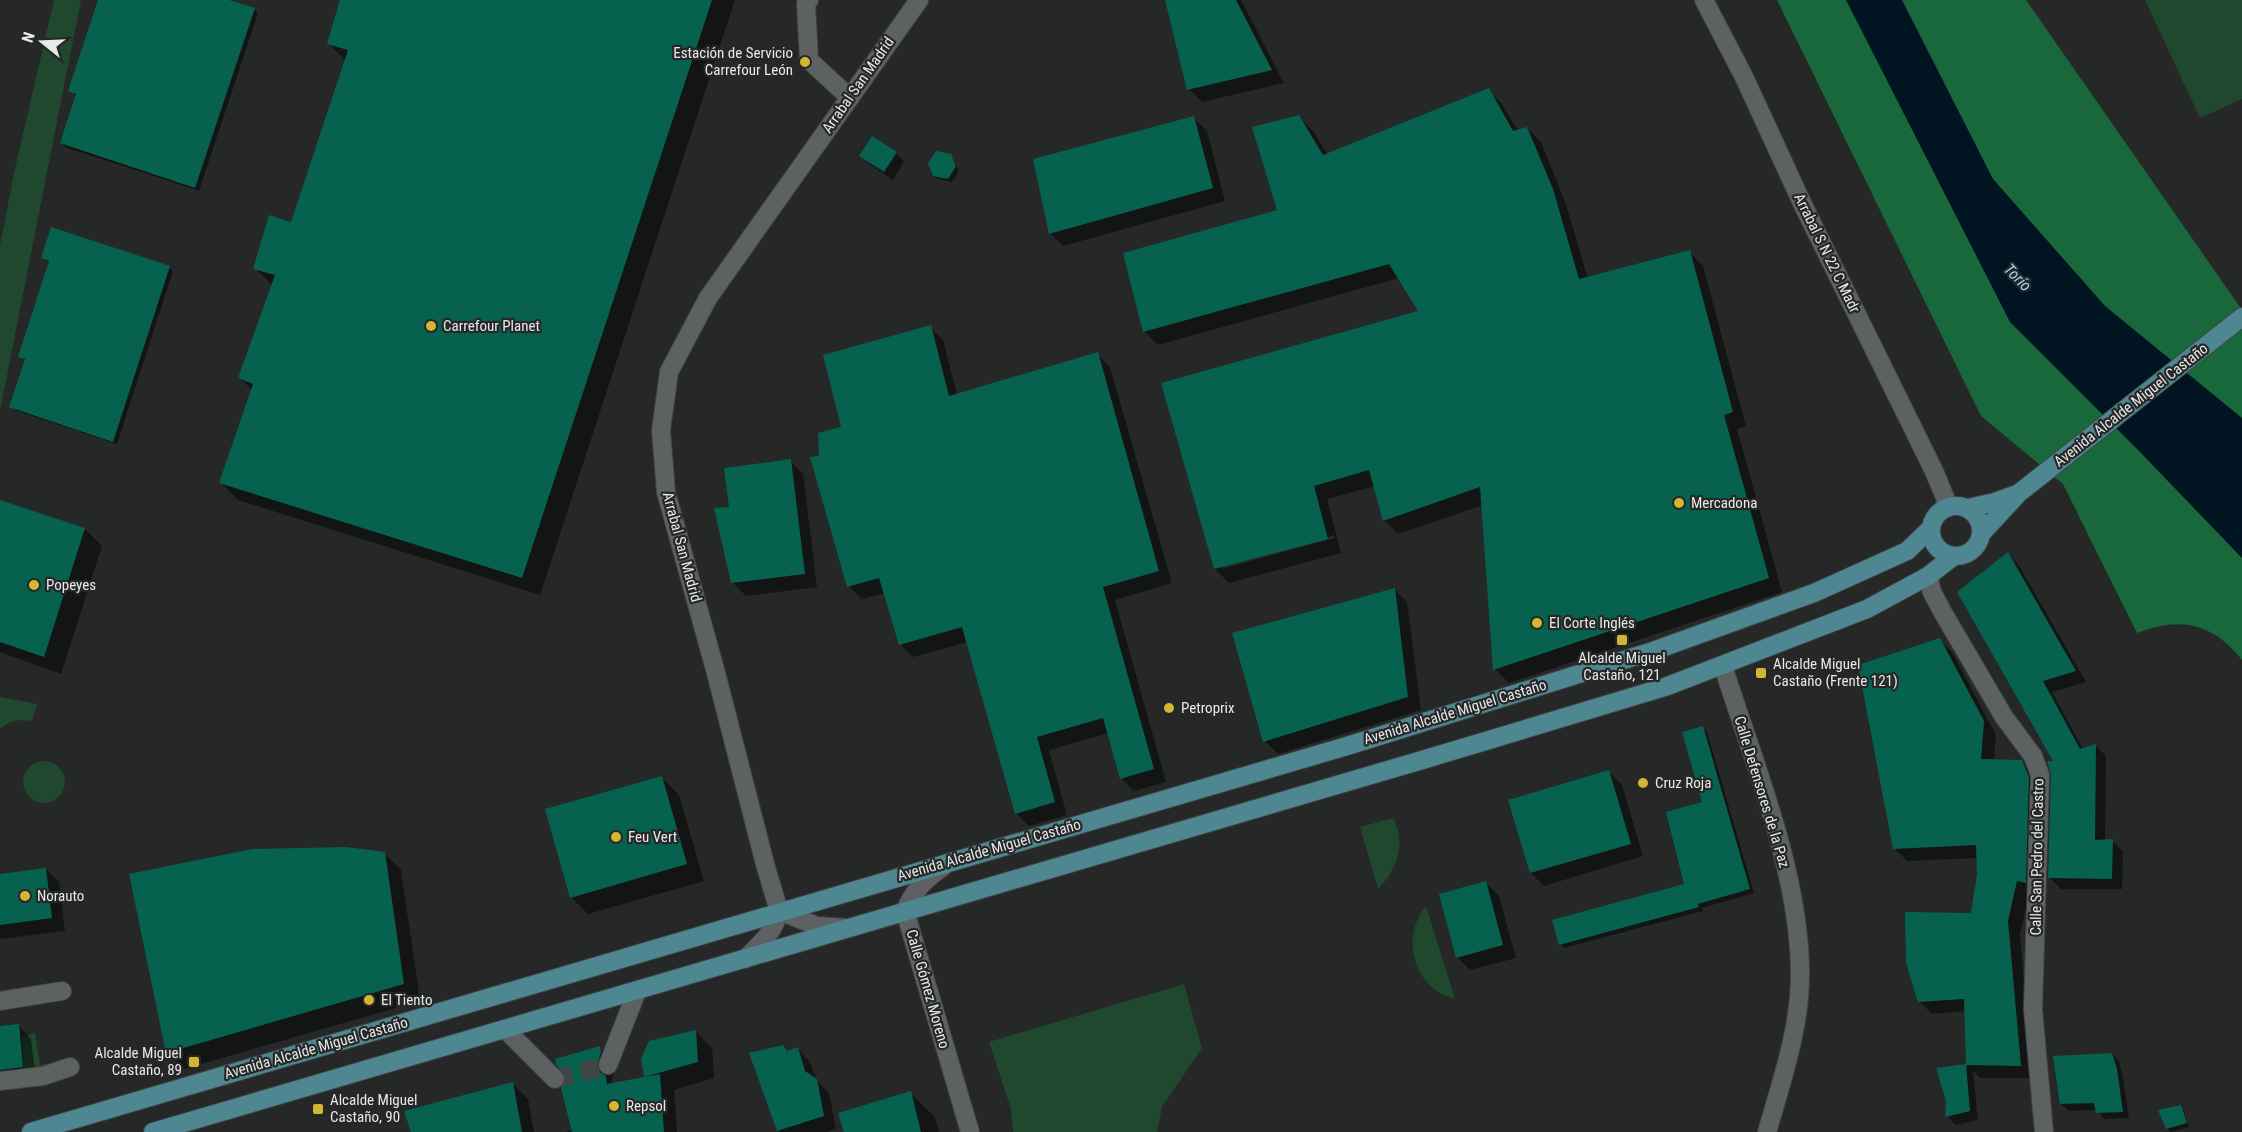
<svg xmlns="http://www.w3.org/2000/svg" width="2242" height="1132" viewBox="0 0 2242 1132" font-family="'Roboto Condensed',sans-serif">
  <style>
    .green { fill: #1f482e }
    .forest { fill: #19683b }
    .water { fill: #001521 }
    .shadow { fill: #0007; fill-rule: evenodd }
    .building { fill: #06624f }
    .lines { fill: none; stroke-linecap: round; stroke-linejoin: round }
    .minor-tunnel { stroke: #424544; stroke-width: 18; stroke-dasharray: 18 9; stroke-linecap: butt }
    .minor-casing { stroke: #424444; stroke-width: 20 }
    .major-casing { stroke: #424444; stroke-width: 20 }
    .minor { stroke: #5e6161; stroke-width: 18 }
    .major { stroke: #4e8792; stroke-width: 18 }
    .poi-dot { fill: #d4b635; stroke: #252827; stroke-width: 2 }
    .labels { text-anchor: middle; stroke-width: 4.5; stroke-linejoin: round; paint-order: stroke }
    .poi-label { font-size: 15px; fill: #e7e9e9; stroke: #252827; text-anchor: start }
    .street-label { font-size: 15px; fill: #e7e9e9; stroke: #252827 }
    .water-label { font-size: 16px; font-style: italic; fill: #95d5f6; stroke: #252827 }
  </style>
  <rect width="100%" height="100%" fill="#252827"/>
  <g class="green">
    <polygon points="54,0 81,0 0,411 0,246 14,173"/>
    <polygon points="2145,0 2242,0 2242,99 2200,118"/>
    <path d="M 0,697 L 37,704 L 32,721 C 18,719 10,720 0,729 Z"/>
    <circle cx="44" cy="782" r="21"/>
    <path d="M 1393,818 C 1406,843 1398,869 1378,889 L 1360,827 Z"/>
    <path d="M 1426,906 L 1455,999 C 1413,989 1400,937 1426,906 Z"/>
    <polygon points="1184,984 1202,1048 1162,1107 1157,1132 1013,1132 1011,1109 989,1042"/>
    <polygon points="35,1033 40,1065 57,1062 56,1066 24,1072 22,1037"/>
  </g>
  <path class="forest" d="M 1777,0 L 2026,0 L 2242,310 L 2242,660 C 2213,623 2181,616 2137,633 L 2063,484 L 1981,416 Z"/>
  <polygon class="water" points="1846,0 1902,0 1993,179 2105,306 2242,418 2242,558 2140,452 2010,322"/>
  <g class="shadow">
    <polygon points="100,0 224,0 254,9 258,13 199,191 65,147 62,143 77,96 70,91"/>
    <polygon points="342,0 735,0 540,595 238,500 221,483 252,390 240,378 273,286 255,268 292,223 346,61 328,43"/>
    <polygon points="1166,0 1241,0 1284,83 1202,102 1189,89"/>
    <path d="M 1488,90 L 1502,104 L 1518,131 L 1527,128 L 1541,142 L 1566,204 L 1588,279 L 1689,252 L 1703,266 L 1746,426 L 1737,429 L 1782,592 L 1509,683 L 1495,669 L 1483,505 L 1398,534 L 1384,520 L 1375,486 L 1327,499 L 1341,553 L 1229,583 L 1215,569 L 1420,312 L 1399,278 L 1158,345 L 1144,331 L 1279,211 L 1299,117 L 1313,131 L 1328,155 ZM 1335,535 L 1335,538 L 1222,569 L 1222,566 Z"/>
    <polygon points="1194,118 1207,131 1225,201 1063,246 1050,233"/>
    <polygon points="896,153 904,161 893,180 869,164 861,156"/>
    <polygon points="950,155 954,160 959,171 952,182 938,179 934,175"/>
    <polygon points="43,258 169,267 173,271 117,444 15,410 11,406 26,361 20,356 50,263"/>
    <polygon points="930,327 943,340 957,395 1097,354 1110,367 1172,583 1115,600 1166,782 1134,791 1121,778 1108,733 1049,750 1067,815 1029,826 1016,813 968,642 913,657 900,644 885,593 862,599 849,586 821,457 843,428"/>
    <polygon points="790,461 803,474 817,587 746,596 732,582 731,509"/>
    <polygon points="0,502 85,529 102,546 61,674 0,652"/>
    <polygon points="2008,554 2018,564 2086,682 2052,692 2083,749 2095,745 2106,756 2105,841 2112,841 2123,852 2122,889 2061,889 2050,878 2056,762"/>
    <polygon points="1395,590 1407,602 1421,710 1278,754 1265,741"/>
    <polygon points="1939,639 1952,652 1996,735 1994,761 2021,762 2034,774 2029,893 2020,935 2032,1078 1980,1078 1973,1071 1978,1120 1955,1125 1947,1116 1965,1066 1967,1068 1966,1011 1932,1014 1919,1001 1973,915 1979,874 1978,858 1907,861 1894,848"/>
    <polygon points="1703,727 1707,732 1754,893 1702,908 1703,911 1564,948 1560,944 1686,885 1704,803"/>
    <polygon points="1609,772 1622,785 1643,856 1544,886 1531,873"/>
    <polygon points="662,778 679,795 704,881 588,914 571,897"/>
    <polygon points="384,853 401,870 420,1001 184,1069 168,1053 131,875"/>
    <polygon points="46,869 59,882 65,931 0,939 0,875"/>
    <polygon points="1486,883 1499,896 1516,958 1470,970 1457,957"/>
    <polygon points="18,1025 31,1039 36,1080 0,1088 0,1027"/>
    <polygon points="695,1031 712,1048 714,1078 674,1090 677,1132 565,1132 573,1130 599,1048 614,1063 615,1068 611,1085 647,1078 645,1076"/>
    <polygon points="783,1046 789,1052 798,1049 810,1062 817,1081 829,1093 836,1129 827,1132 780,1132 778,1130"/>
    <polygon points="2112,1054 2119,1061 2123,1077 2129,1118 2104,1119 2097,1110 2069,1111 2061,1104"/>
    <polygon points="513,1084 528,1099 534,1132 412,1132"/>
    <polygon points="910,1093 935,1117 939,1132 846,1132"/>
    <polygon points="2180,1107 2184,1111 2189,1127 2171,1132 2167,1128"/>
  </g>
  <g class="building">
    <polygon points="98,0 229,0 255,8 195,188 60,143 76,94 68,91"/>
    <polygon points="340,0 712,0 522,578 219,483 253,384 238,378 275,275 253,269 269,215 291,222 348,50 327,44"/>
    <polygon points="1165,0 1236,0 1272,70 1187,90"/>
    <polygon points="1489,88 1513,131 1527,127 1553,189 1579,279 1690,250 1733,412 1724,415 1769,578 1493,670 1480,487 1383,521 1369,470 1314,486 1328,539 1214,569 1161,383 1418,311 1389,264 1143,332 1123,253 1277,210 1252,127 1299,115 1323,155"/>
    <polygon points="1194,116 1213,188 1049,234 1033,159"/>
    <polygon points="872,136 897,152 884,172 859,156"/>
    <polygon points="936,151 951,154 956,166 948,179 933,176 928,163"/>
    <polygon points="51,227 170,266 113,442 9,407 25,359 18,357 49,261 41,258"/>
    <polygon points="931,325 949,396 1098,352 1159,571 1103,587 1154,769 1120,779 1103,718 1037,737 1055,802 1015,814 962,627 899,645 879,578 847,587 810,457 819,456 818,433 841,427 823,355"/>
    <polygon points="791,459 805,574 731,583 714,508 729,507 724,468"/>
    <polygon points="0,500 85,528 44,657 0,642"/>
    <polygon points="2008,552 2076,671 2043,681 2080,749 2096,744 2095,840 2113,839 2112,879 2048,878 2051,775 2047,761 2053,761 1957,592"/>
    <polygon points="1395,588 1408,697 1263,742 1232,633"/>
    <polygon points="1940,638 1984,721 1981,759 2022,760 2029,777 2026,883 2017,881 2008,921 2021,1066 1966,1065 1964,999 1918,1002 1906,963 1905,912 1971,913 1977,874 1976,845 1893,849 1858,665"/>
    <polygon points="1703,726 1750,889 1698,904 1699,907 1559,945 1552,920 1684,884 1666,812 1702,802 1682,732"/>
    <polygon points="1609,770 1631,844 1530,873 1508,800"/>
    <polygon points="662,776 687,864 570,898 545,809"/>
    <polygon points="346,847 385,852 404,984 166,1053 129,874 252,849"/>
    <polygon points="46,868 52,918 0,925 0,874"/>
    <polygon points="1486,881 1503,945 1456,958 1439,894"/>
    <polygon points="19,1024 23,1067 0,1070 0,1026"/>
    <polygon points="696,1030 698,1062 644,1077 641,1059 649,1041"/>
    <polygon points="783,1045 787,1051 798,1047 805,1071 817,1079 824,1116 777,1131 749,1053"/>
    <polygon points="600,1046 601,1052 597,1067 600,1072 606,1076 607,1084 660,1074 664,1132 572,1132 561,1088 566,1082 566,1077 556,1064 555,1059"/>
    <polygon points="2112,1053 2117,1069 2123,1112 2096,1113 2094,1103 2060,1104 2053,1056"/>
    <polygon points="1966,1064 1970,1111 1945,1117 1946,1101 1936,1068"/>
    <polygon points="513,1082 522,1132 411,1132 404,1111"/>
    <polygon points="911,1091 921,1132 844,1132 838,1113"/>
    <polygon points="2181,1105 2187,1123 2166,1129 2158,1110"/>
  </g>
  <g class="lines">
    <polyline class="minor-tunnel" points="555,1079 608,1065"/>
    <defs>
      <g id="minor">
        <polyline points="809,0 806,4 809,60 850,98"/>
        <polyline points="1704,0 1744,77 1803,205 1934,471 1949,507"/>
        <polyline points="1928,576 1932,592 1942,611 2004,717 2033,756 2040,775 2033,1009 2044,1132"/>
        <path d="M 1723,666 C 1753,761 1799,870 1800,971 C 1801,1025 1782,1080 1767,1132"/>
        <path d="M 944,866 C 925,879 914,890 905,911 L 970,1132"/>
        <polyline points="779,911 765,864 716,673 666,492 661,430 669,372 708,298 919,0"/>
        <polyline points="779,911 817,926 846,928"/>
        <path d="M 745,959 C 760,944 774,933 779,911"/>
        <polyline points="0,1001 62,991"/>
        <polyline points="506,1030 555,1079"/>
        <polyline points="608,1065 637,991"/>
        <polyline points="0,1081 43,1076 70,1067"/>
      </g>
      <g id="major">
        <circle cx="1956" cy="531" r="25"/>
        <polyline points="1968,508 1995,502 2017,494"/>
        <polyline points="1981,534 2019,493 2242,317"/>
        <polyline points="31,1132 1347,746 1653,651 1814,593 1907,551 1931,528"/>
        <polyline points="153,1132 1429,758 1665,687 1867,609 1928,576 1954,556"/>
      </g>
    </defs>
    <use href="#minor" class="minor-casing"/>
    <use href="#major" class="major-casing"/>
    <use href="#minor" class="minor"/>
    <use href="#major" class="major"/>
  </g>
  <g class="poi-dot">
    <circle cx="805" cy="62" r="6"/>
    <circle cx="431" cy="326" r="6"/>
    <circle cx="1679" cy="503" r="6"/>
    <circle cx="34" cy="585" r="6"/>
    <circle cx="1537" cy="623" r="6"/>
    <rect x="1616" y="634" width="12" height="12" rx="3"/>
    <rect x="1755" y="667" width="12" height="12" rx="3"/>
    <circle cx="1169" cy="708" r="6"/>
    <circle cx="1643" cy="783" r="6"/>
    <circle cx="616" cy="837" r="6"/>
    <circle cx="25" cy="896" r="6"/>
    <circle cx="369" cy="1000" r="6"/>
    <rect x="188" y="1056" width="12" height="12" rx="3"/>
    <circle cx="614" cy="1106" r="6"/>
    <rect x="312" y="1103" width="12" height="12" rx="3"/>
  </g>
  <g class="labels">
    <g class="poi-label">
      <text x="793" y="58" text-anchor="end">Estación de Servicio<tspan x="793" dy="17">Carrefour León</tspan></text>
      <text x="443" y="331">Carrefour Planet</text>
      <text x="1691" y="508">Mercadona</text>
      <text x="46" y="590">Popeyes</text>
      <text x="1549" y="628">El Corte Inglés</text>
      <text x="1622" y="663" text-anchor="middle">Alcalde Miguel<tspan x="1622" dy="17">Castaño, 121</tspan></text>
      <text x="1773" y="669">Alcalde Miguel<tspan x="1773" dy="17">Castaño (Frente 121)</tspan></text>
      <text x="1181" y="713">Petroprix</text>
      <text x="1655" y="788">Cruz Roja</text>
      <text x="628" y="842">Feu Vert</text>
      <text x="37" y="901">Norauto</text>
      <text x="381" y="1005">El Tiento</text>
      <text x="182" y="1058" text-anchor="end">Alcalde Miguel<tspan x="182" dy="17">Castaño, 89</tspan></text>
      <text x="330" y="1105">Alcalde Miguel<tspan x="330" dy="17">Castaño, 90</tspan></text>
      <text x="626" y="1111">Repsol</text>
    </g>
    <g class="street-label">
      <text transform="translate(858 85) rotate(-55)" y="5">Arrabal San Madrid</text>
      <text transform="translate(1827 253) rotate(64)" y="5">Arrabal S N 22 C Madr</text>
      <text transform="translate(2131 405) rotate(-38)" y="5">Avenida Alcalde Miguel Castaño</text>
      <text transform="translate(682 547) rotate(75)" y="5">Arrabal San Madrid</text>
      <text transform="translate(1455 712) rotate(-17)" y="5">Avenida Alcalde Miguel Castaño</text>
      <text transform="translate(1762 792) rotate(73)" y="5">Calle Defensores de la Paz</text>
      <text transform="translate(989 850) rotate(-16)" y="5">Avenida Alcalde Miguel Castaño</text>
      <text transform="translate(2037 857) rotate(-89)" y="5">Calle San Pedro del Castro</text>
      <text transform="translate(928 989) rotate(74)" y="5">Calle Gómez Moreno</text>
      <text transform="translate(316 1048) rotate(-16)" y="5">Avenida Alcalde Miguel Castaño</text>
    </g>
    <g class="water-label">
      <text transform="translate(2018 277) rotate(45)" y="6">Torío</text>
    </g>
  </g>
  <g transform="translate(42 42) rotate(288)" stroke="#252827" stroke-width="4.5" paint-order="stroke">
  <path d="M0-4.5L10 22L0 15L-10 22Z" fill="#e7e9e9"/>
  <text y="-9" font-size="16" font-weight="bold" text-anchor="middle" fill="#e7e9e9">N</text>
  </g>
</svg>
